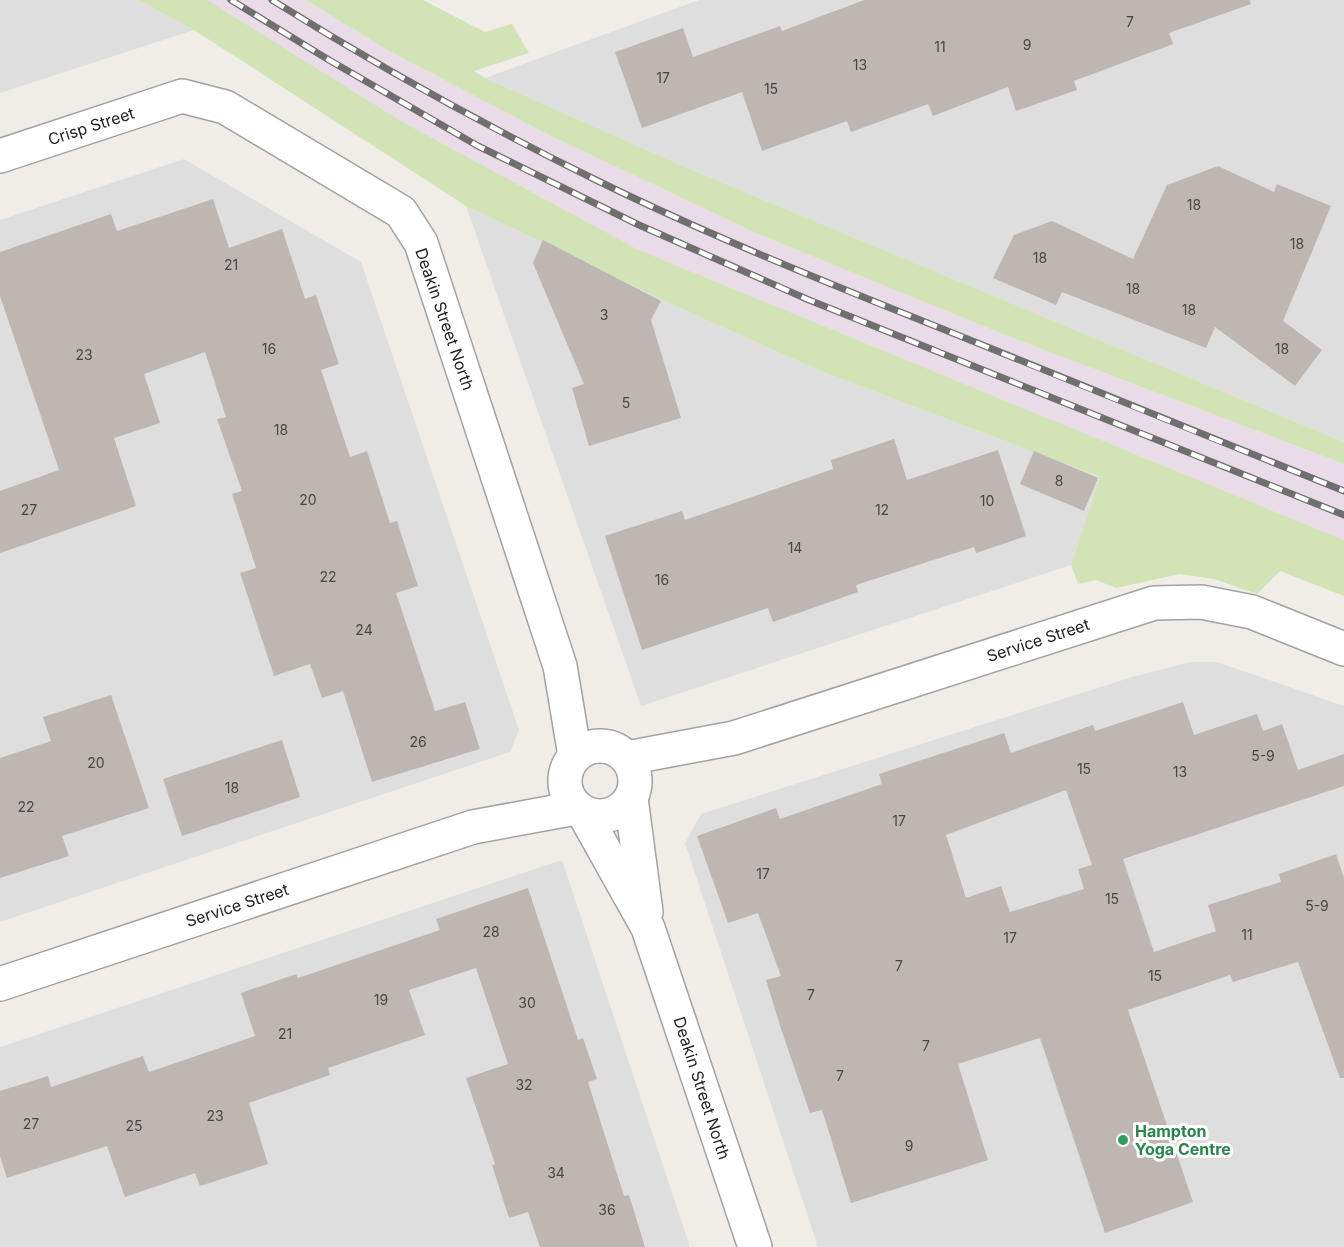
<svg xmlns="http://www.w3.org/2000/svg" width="1344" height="1247" viewBox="0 0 1344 1247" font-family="Inter,sans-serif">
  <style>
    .residential { fill: #dfdede }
    .industrial { fill: #e9dce8 }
    .grass { fill: #d2e4b5 }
    .building { fill: #beb6b2; fill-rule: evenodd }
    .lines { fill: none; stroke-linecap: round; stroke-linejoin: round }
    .minor-casing { stroke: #a2a2a2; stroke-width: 36 }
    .minor { stroke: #fff; stroke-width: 33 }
    .rail-casing { stroke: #6f6f6f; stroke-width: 7 }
    .rail { stroke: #fff; stroke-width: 4.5; stroke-dasharray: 14; stroke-linecap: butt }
    .leisure-dot { fill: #2e9e5b; stroke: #fff; stroke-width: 2 }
    .labels { text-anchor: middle; stroke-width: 6; stroke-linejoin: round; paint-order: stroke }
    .number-label { font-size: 14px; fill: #484645 }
    .street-label { font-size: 16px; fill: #212121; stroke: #fff }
    .leisure-label { font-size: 16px; font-weight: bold; fill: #27864d; stroke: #fff; text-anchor: start }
  </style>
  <rect width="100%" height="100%" fill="#f0ede9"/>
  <g class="residential">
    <polygon points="0,0 138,0 194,30 0,93"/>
    <polygon points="699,0 1344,0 1344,442 692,170 485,78"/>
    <polygon points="184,159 361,262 519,730 510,752 0,922 0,220"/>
    <polygon points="466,206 673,305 818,370 1100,477 1071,565 641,706"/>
    <polygon points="1190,662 1217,662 1344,706 1344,1247 818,1247 685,843 701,814 1132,677"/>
    <polygon points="562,860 690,1247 0,1247 0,1047"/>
  </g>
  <polygon class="industrial" points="206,0 306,0 389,51 551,136 758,234 1005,335 1344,464 1344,540 639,250 401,121"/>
  <g class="grass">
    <polygon points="138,0 207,0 401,121 639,250 1344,540 1344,596 1280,571 1257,594 1214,579 1180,574 1116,588 1096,580 1078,584 1071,565 1100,477 818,370 673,305 466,206 194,30"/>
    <polygon points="306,0 423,0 485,32 512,24 529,53 474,71 485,78 692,170 1344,442 1344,464 1005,335 758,234 551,136 389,51"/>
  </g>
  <g class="building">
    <polygon points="864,0 1250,0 1251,4 1169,33 1173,44 1074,81 1077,90 1016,111 1008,87 933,116 928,104 851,132 847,121 762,151 742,92 642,128 615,52 683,28 693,57 780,26 782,31"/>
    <polygon points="1218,166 1274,192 1277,184 1331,206 1283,321 1322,350 1295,386 1215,327 1206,348 1062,292 1056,305 993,278 1014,235 1052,221 1133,259 1167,185"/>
    <polygon points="213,199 229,248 282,229 305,299 316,295 339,364 321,370 350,457 367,451 390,523 397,521 418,586 396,593 435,711 465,702 480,749 372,782 343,691 322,698 310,664 274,676 240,573 256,568 232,494 242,491 217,419 226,417 205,352 144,374 160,423 114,438 136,506 0,553 0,491 59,470 0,296 0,252 111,214 117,231"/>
    <polygon points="543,240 661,301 651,320 681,418 589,446 572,388 584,384 533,263"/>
    <polygon points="894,439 907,480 998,450 1026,536 976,553 974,547 856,585 858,592 773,622 768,608 642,650 605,536 682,511 685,520 833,469 831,460"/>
    <polygon points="1034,451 1098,478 1084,511 1020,484"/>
    <polygon points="111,695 149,808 62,836 69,856 0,878 0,758 51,741 43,717"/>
    <path d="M 1183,702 L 1194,735 L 1257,714 L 1263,731 L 1282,724 L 1298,770 L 1344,754 L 1344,786 L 1123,859 L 1154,952 L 1216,931 L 1208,905 L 1281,882 L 1279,874 L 1336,854 L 1344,878 L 1344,1078 L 1340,1078 L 1298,962 L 1233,982 L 1230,975 L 1128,1010 L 1193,1202 L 1105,1233 L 1040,1038 L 958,1064 L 988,1160 L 851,1203 L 822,1110 L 810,1113 L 782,1032 L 766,980 L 781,976 L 758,913 L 728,923 L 697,836 L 776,808 L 780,819 L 882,784 L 879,774 L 1004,733 L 1011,753 L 1093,725 L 1095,731 ZM 1066,790 L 1092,865 L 1078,869 L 1084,889 L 1010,912 L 1001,886 L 966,898 L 946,835 Z"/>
    <polygon points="282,740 300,797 182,836 163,779"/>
    <polygon points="528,888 578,1040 583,1038 597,1079 588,1082 624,1196 629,1195 645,1247 540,1247 528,1212 509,1218 492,1165 495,1164 466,1078 508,1064 476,968 409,990 425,1035 328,1068 330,1075 249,1103 268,1164 200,1186 195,1173 125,1197 107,1146 7,1178 0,1156 0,1091 48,1076 51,1087 143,1056 149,1072 255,1036 241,993 296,974 298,978 440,930 436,919"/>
  </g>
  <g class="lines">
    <defs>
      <g id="minor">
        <polyline points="0,156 182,96 225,107 401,212 421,243 560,666 575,756"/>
        <circle cx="600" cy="781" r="35"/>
        <polyline points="627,758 734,738 1154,603 1201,602 1252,612 1344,649"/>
        <polyline points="631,798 646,912"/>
        <polyline points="583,812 648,928 755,1247"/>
        <polyline points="0,984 473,827 576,808"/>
      </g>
    </defs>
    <use href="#minor" class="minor-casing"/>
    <use href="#minor" class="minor"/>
    <defs>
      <g id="rail">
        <polyline points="231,0 329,60 478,146 639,225 809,300 1344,515"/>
        <path d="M 272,0 C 376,65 484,125 594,179 C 716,239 843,289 970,340 C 1094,391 1219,441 1344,491"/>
      </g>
    </defs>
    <use href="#rail" class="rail-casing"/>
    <use href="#rail" class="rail"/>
  </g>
  <circle class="leisure-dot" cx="1123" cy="1140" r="6"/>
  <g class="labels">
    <g class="number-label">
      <text x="1130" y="27">7</text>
      <text x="1027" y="50">9</text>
      <text x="940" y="52">11</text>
      <text x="860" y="70">13</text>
      <text x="663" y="83">17</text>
      <text x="771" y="94">15</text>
      <text x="1194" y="210">18</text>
      <text x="1297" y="249">18</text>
      <text x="1040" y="263">18</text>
      <text x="231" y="270">21</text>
      <text x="1133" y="294">18</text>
      <text x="1189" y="315">18</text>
      <text x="604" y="320">3</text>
      <text x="269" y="354">16</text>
      <text x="1282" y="354">18</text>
      <text x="84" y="360">23</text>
      <text x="626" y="408">5</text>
      <text x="281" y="435">18</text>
      <text x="1059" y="486">8</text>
      <text x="308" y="505">20</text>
      <text x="987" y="506">10</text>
      <text x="29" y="515">27</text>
      <text x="882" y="515">12</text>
      <text x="795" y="553">14</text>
      <text x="328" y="582">22</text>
      <text x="662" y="585">16</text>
      <text x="364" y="635">24</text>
      <text x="418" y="747">26</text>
      <text x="1263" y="761">5-9</text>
      <text x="96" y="768">20</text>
      <text x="1084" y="774">15</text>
      <text x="1180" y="777">13</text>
      <text x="232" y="793">18</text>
      <text x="26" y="812">22</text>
      <text x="899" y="826">17</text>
      <text x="763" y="879">17</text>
      <text x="1112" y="904">15</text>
      <text x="1317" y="911">5-9</text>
      <text x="491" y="937">28</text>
      <text x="1247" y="940">11</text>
      <text x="1010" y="943">17</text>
      <text x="899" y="971">7</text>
      <text x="1155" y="981">15</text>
      <text x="811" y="1000">7</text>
      <text x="381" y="1005">19</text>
      <text x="527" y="1008">30</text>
      <text x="285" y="1039">21</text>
      <text x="926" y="1051">7</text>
      <text x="840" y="1081">7</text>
      <text x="524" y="1090">32</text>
      <text x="215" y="1121">23</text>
      <text x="31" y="1129">27</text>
      <text x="134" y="1131">25</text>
      <text x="909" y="1151">9</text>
      <text x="556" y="1178">34</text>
      <text x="607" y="1215">36</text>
    </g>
    <g class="street-label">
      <text transform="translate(91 126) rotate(-18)" y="6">Crisp Street</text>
      <text transform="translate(445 319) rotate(71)" y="6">Deakin Street North</text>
      <text transform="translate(1038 640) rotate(-18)" y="6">Service Street</text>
      <text transform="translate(237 905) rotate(-18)" y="6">Service Street</text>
      <text transform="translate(702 1088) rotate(72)" y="6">Deakin Street North</text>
    </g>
    <g class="leisure-label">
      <text x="1135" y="1137">Hampton<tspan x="1135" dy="18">Yoga Centre</tspan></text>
    </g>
  </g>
</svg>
